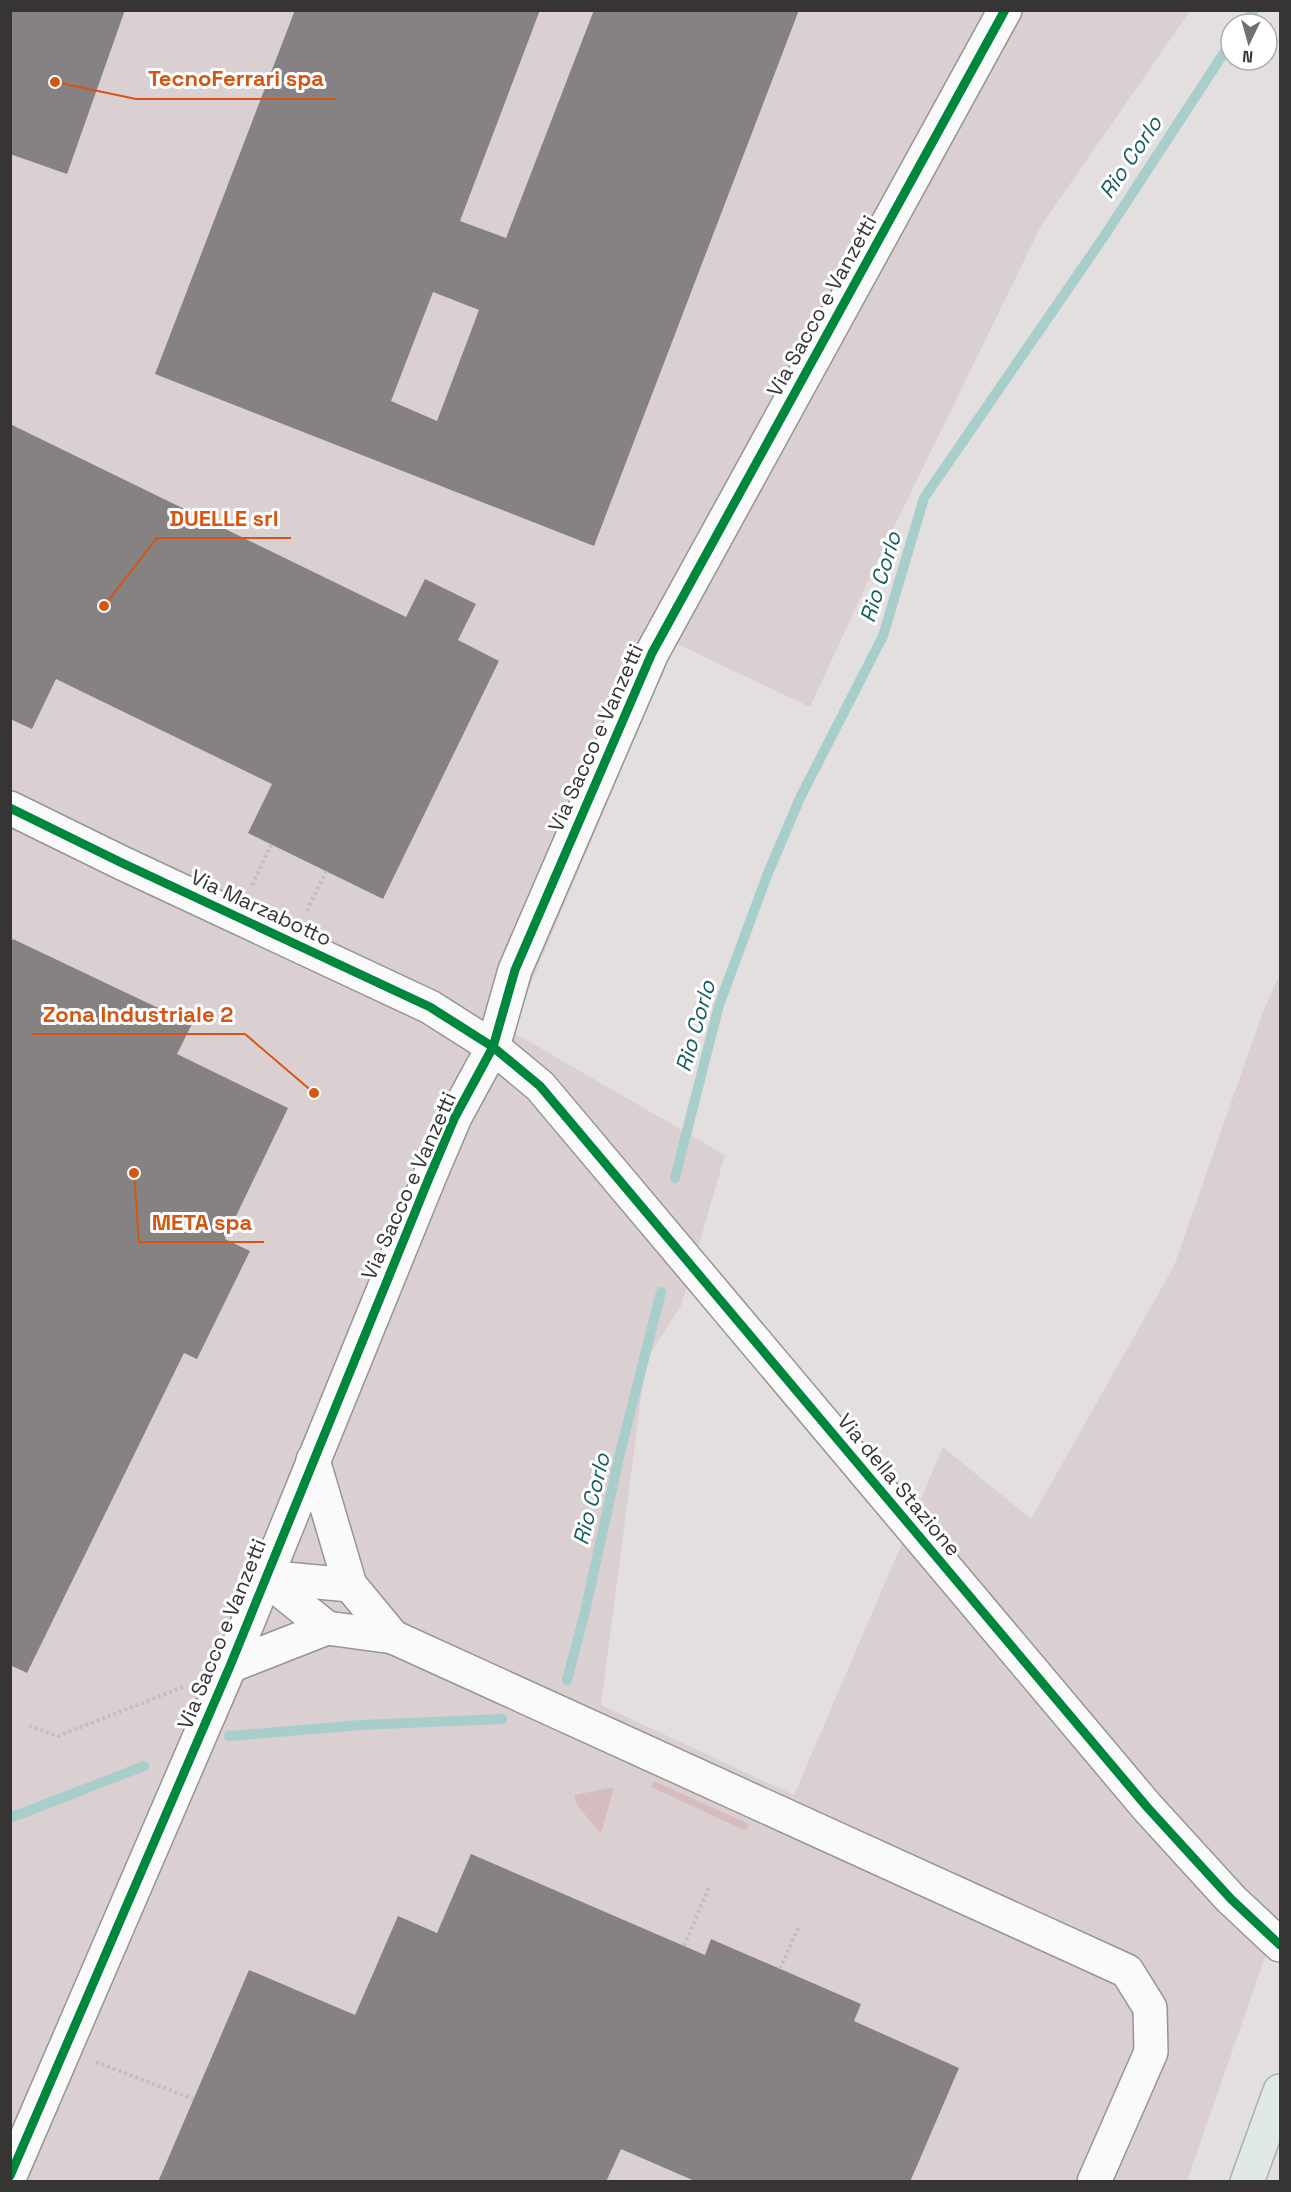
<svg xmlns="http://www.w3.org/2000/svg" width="1291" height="2192" viewBox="0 0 1291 2192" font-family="'Space Grotesk',sans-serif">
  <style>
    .built { fill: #dbd0d1 }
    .green { fill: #d6bcc0 }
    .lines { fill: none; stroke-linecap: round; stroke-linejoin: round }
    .stream { stroke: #a8cecc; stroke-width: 10 }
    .building { fill: #868283; fill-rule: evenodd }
    .minor-casing { stroke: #979494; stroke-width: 36 }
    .trunk-casing { stroke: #a8b3b2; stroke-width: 36 }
    .path { stroke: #c1c0c0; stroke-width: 4; stroke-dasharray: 3 3; stroke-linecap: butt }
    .minor { stroke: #fbfafa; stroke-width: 33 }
    .trunk { stroke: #e0e8e8; stroke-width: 33 }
    .cycleway-casing { stroke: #fff; stroke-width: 13 }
    .cycleway { stroke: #00873e; stroke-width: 9 }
    .labels { text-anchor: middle; stroke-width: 6; stroke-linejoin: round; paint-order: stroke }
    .street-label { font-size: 21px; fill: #373434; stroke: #fff }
    .water-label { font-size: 22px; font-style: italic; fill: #14605e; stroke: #fff }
    .leader { fill: none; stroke: #d65510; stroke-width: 2 }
    .callout-dot { fill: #d65510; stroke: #fff; stroke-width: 2 }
    .callout-label { font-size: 22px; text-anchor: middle; font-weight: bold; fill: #d65510; stroke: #fff; stroke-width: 6; stroke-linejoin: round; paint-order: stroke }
  </style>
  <rect width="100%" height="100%" fill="#e3dfdf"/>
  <polygon class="built" points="11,11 1190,11 1041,226 876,564 810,707 675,643 511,1031 725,1155 681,1306 646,1360 601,1705 794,1795 943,1447 1031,1519 1174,1266 1262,1014 1280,974 1280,1914 1187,2181 11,2182"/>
  <g class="green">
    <polygon points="654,1781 749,1824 746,1831 651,1787"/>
    <polygon points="614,1787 601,1834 577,1805 574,1795"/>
  </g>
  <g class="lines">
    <g class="stream">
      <polyline points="1244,24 1254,10"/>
      <polyline points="675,1178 719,1005 768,873 800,798 883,636 924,498 1105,235 1231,42"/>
      <polyline points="567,1680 584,1616 620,1453 661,1292"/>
      <polyline points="229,1736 361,1725 502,1719"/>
      <polyline points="10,1818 144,1766"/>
    </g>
  </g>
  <g class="building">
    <polygon points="10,10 125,10 67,174 10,154"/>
    <path d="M 295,10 L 540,10 L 460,221 L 506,238 L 594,10 L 799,10 L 594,546 L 155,374 ZM 433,292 L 479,310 L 437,421 L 391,401 Z"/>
    <polygon points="10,424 406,617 425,579 476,604 458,640 499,661 383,899 248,833 272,784 56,679 32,729 10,719"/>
    <polygon points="13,939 192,1024 177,1054 288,1108 225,1239 250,1251 197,1359 184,1353 27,1673 10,1665 10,945"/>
    <polygon points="471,1854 705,1955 711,1939 861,2004 854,2021 959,2068 910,2182 697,2182 621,2149 606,2182 158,2182 249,1970 355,2015 398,1916 437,1933"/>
  </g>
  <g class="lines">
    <defs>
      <g id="minor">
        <polyline points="10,808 120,862 430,1007 493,1047 540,1086 1147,1807 1231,1899 1280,1945"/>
        <polyline points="313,1460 350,1585 393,1637"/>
        <polyline points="264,1577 350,1585"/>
        <polyline points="264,1577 327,1628"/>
        <polyline points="230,1666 327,1628 393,1637 1127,1971 1150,2008 1151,2052 1094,2182"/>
        <polyline points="10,2176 230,1666 429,1178 455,1117 493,1047 515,970 652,653 1005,10"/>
      </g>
      <polyline id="trunk" points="1247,2182 1280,2091"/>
    </defs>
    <use href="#minor" class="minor-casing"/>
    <use href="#trunk" class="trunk-casing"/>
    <g class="path">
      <polyline points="252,885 271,845"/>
      <polyline points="307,911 326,871"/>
      <polyline points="29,1726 58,1736 183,1687"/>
      <polyline points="684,1946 710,1885"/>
      <polyline points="780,1969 799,1926"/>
      <polyline points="96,2062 193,2099"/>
    </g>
    <use href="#minor" class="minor"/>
    <use href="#trunk" class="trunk"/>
    <defs>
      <g id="cycleway">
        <polyline points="10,808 120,862 430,1007 493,1047 540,1086 1147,1807 1231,1899 1280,1945"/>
        <polyline points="10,2176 230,1666 429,1178 455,1117 493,1047 515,970 652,653 1005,10"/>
      </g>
    </defs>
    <use href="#cycleway" class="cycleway-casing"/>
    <use href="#cycleway" class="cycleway"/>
  </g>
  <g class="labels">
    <g class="street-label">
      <text transform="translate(822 306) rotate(-61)" y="7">Via Sacco e Vanzetti</text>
      <text transform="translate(596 738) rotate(-66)" y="7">Via Sacco e Vanzetti</text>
      <text transform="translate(261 908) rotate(25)" y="7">Via Marzabotto</text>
      <text transform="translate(409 1186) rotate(-66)" y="7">Via Sacco e Vanzetti</text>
      <text transform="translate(899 1485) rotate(50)" y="7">Via della Stazione</text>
      <text transform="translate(222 1634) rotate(-68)" y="7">Via Sacco e Vanzetti</text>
    </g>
    <g class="water-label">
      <text transform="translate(1130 157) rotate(-56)" y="8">Rio Corlo</text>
      <text transform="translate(880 577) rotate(-73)" y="8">Rio Corlo</text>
      <text transform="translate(695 1026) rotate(-74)" y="8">Rio Corlo</text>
      <text transform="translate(591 1499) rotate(-76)" y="8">Rio Corlo</text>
    </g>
  </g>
  <path class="leader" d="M55 82L136 99H336M104 606L157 538H291M314 1093L245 1034H31M134 1173L139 1242H264"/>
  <g class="callout-dot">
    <circle cx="55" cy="82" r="6"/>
    <circle cx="104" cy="606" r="6"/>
    <circle cx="314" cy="1093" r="6"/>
    <circle cx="134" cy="1173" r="6"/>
  </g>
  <g class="callout-label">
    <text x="236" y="86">TecnoFerrari spa</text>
    <text x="224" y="526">DUELLE srl</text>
    <text x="138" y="1022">Zona Industriale 2</text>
    <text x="202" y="1230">META spa</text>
  </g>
  <rect width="1291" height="2192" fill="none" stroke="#373434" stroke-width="24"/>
  <g transform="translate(1249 42) rotate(185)"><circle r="28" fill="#ffffff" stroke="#afaeae" stroke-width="1.5"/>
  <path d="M0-4.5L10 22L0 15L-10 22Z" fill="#737070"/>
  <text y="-9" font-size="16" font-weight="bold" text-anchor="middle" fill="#373434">N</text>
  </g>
</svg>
